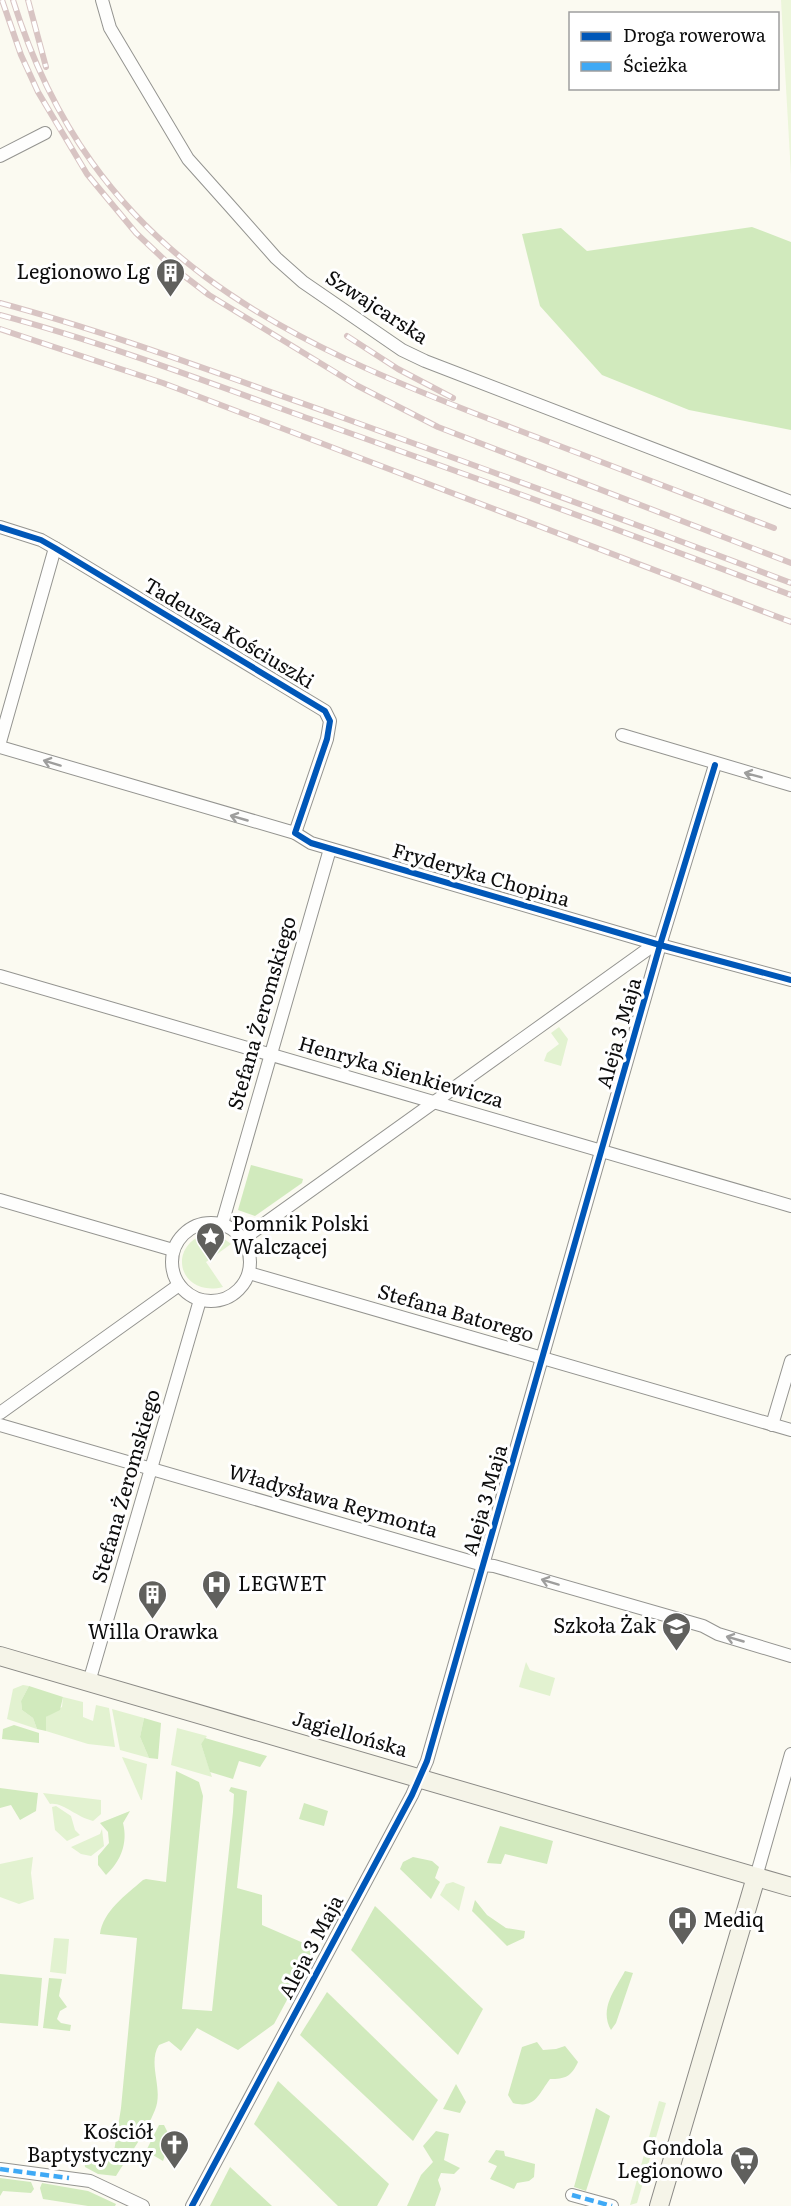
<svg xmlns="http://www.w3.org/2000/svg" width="791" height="2206" viewBox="0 0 791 2206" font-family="Literata,serif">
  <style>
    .green { fill: #e2f2d0 }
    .forest { fill: #d1eabd }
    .pitch { fill: #ecf6da }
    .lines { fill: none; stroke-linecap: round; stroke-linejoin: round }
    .street-casing { stroke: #949490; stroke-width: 14 }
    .secondary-casing { stroke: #8b8a86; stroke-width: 20 }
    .street { stroke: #fefefd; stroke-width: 12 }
    .secondary { stroke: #f5f4e8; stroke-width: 18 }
    .rail-casing { stroke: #d8c4c3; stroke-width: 6 }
    .rail { stroke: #fff; stroke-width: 4; stroke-dasharray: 11; stroke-linecap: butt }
    .quiet { stroke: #3fa9f5; stroke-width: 4.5; stroke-dasharray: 9 4.5; stroke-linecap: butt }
    .cycleway-casing { stroke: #fff; stroke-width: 10 }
    .cycleway { stroke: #0057b8; stroke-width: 6 }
    .oneway { stroke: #9e9e9d }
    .labels { text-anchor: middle; stroke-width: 6; stroke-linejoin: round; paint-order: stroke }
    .poi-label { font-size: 20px; fill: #0d0d0d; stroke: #fff; text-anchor: end }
    .street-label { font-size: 20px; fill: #0d0d0d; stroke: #fff }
  </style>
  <rect width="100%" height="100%" fill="#fbfaf1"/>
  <g class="green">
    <polygon points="559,1027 568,1039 561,1066 544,1061 547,1053 559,1044 551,1033"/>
    <path d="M 208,1233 L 219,1235 L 231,1244 L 206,1262 L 223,1287 C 179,1298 165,1245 208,1233 Z"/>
    <polygon points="526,1662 530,1670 555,1678 550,1696 519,1687"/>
    <polygon points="23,1685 29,1686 21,1701 22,1710 33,1718 37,1729 7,1719 13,1689"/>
    <polygon points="63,1697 83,1702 83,1717 93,1721 96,1705 109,1708 115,1747 88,1744 46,1731 46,1717 62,1707"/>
    <polygon points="112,1709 144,1718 140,1737 149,1758 120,1750"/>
    <polygon points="177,1728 207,1736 201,1744 212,1777 171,1765"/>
    <polygon points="122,1757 147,1764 142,1800 141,1800"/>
    <path d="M 43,1793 L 101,1800 L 101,1814 L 93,1821 C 76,1817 63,1802 50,1804 Z"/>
    <polygon points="56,1806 71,1816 75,1830 80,1835 67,1841 55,1830 52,1807"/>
    <polygon points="102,1829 104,1846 91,1856 81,1854 71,1847 100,1834"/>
    <polygon points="33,1857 31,1873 34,1899 19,1904 0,1897 0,1864"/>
    <polygon points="453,1882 465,1887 459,1911 440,1895 446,1884"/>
    <polygon points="54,1938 69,1939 66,1974 50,1972"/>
    <polygon points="659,2101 666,2103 637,2203 630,2205"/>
  </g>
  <g class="forest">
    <polygon points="752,227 791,242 791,430 689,410 602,375 540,306 522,234 561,228 587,251"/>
    <polygon points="251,1165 303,1179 302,1183 255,1216 238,1210"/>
    <polygon points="29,1686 63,1697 60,1710 46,1717 46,1731 37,1729 33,1718 22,1710 21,1701"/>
    <polygon points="144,1718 161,1723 158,1759 149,1758 140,1737"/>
    <polygon points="14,1725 39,1733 39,1743 2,1739 3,1729"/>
    <polygon points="205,1738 267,1756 260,1767 239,1761 233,1779 210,1772 201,1744"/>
    <path d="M 176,1771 L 199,1782 L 203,1796 L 182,2009 L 212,2011 L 233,1812 L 234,1794 L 229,1791 L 231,1787 L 247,1791 L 237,1888 L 262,1895 L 262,1925 L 315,1948 L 274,2024 L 238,2050 L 197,2028 L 181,2051 L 169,2041 L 159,2045 C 147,2064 164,2088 155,2110 C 146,2133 129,2155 116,2176 L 98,2174 L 85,2167 L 84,2159 L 113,2158 L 121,2108 L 137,1938 L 100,1934 C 103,1911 126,1895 143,1880 L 146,1879 L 166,1882 Z"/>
    <polygon points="0,1788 38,1793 36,1811 20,1820 11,1805 0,1808"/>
    <polygon points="304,1803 328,1811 324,1826 299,1819"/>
    <path d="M 130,1811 L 123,1823 C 128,1843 121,1861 106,1875 L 98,1865 L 98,1856 L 109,1843 L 108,1832 L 100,1823 Z"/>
    <polygon points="500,1826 553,1841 547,1864 505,1854 501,1864 487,1863"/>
    <polygon points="413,1857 432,1861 439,1867 435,1878 440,1882 431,1899 400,1869 403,1862"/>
    <polygon points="475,1900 487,1915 506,1928 525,1931 524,1938 507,1946 472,1911"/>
    <polygon points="375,1906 483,2009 458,2055 351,1950"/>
    <path d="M 625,1971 L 633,1973 L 616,2023 L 611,2030 C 599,2008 615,1990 625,1971 Z"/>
    <polygon points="0,1974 42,1978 38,2026 0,2023"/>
    <polygon points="49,1978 62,1979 59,1996 67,2007 60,2011 57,2019 61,2023 71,2025 70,2031 43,2028"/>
    <polygon points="327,1992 438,2100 413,2141 300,2035"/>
    <path d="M 537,2042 L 543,2050 L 556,2049 L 565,2046 L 578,2062 C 571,2077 565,2079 550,2079 C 538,2095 535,2109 513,2103 L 508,2095 L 522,2047 Z"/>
    <polygon points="278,2081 389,2184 377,2206 338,2206 254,2124"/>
    <polygon points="456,2084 466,2102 460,2113 443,2109"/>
    <polygon points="596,2108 610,2116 586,2191 574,2187"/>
    <polygon points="159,2125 164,2125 171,2139 163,2161 146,2151"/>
    <polygon points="436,2131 449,2134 444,2160 460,2168 454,2174 441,2173 438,2180 441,2189 435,2206 407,2206 421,2175 433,2162 423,2146"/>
    <polygon points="496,2150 504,2151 505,2156 535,2164 534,2177 529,2181 517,2183 514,2189 490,2179 497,2166 488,2162"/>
    <polygon points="230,2167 272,2206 210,2206"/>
    <polygon points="0,2178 31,2182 34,2189 31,2193 3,2191 0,2196"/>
    <polygon points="42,2183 88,2191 116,2204 115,2206 88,2206 43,2199 40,2188"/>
  </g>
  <polygon class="pitch" points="781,0 791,0 791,175"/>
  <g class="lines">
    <defs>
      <g id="street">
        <polyline points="102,0 110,28 188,159 230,206 276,258 303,282 402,350 425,361 791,502"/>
        <polyline points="0,156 45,133"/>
        <polyline points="0,527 41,540 55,548 325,711 330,721 327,739 295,833"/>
        <polyline points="622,735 791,785"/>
        <polyline points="0,742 55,548"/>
        <polyline points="0,747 295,833 311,843 660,945 791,980"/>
        <polyline points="0,976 791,1206"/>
        <polyline points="0,1200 173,1250"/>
        <circle cx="211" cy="1262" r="39"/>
        <polyline points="222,1224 330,849"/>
        <polyline points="243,1239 648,949 660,945"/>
        <polyline points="249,1273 791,1430"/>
        <polyline points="0,1413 179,1285"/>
        <polyline points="0,1425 483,1565 494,1566 703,1626 718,1634 791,1656"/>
        <polyline points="772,1425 791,1361"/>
        <polyline points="89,1682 200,1300"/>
        <polyline points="756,1877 791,1754"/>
        <polyline points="0,2169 90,2181 143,2206"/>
        <polyline points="572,2195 612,2206"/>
        <polyline points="192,2206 412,1795 427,1761 660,945 715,765"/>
      </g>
      <g id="secondary">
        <polyline points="0,1656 791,1887"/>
        <polyline points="659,2206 756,1877"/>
      </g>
    </defs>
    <use href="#street" class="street-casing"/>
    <use href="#secondary" class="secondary-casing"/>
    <use href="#street" class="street"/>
    <use href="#secondary" class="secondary"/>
    <defs>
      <g id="rail">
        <polyline points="2,0 21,55 38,92 87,174 136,233 170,265 209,295 356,385 438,427 791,563"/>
        <path d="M 13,0 C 93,256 279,339 510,427 C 598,461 686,494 774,528"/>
        <polyline points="28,0 46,67"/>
        <path d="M 0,303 C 111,333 219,374 327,412 C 482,468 637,524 791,583"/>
        <path d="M 0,315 C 105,343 207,382 310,419 C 471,476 631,534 791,595"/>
        <polyline points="0,329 163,383 791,622"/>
        <polyline points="347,336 398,369 453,398"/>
      </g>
    </defs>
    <use href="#rail" class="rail-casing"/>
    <use href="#rail" class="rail"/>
    <g class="quiet">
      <polyline points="0,2169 69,2178"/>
      <polyline points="572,2195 612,2206"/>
    </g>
    <defs>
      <g id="cycleway">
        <polyline points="0,527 41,540 55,548 325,711 330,721 327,739 295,833 311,843 660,945 791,980"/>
        <polyline points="192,2206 412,1795 427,1761 660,945 715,765"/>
      </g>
    </defs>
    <use href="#cycleway" class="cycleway-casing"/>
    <use href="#cycleway" class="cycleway"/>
  </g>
  <defs><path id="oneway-shaft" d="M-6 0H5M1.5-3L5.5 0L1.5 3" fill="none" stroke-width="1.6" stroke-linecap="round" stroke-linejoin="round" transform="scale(1.5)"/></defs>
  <g class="oneway">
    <use href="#oneway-shaft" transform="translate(52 763) rotate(-163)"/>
    <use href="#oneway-shaft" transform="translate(753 775) rotate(-165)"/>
    <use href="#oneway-shaft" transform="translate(239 818) rotate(-164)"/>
    <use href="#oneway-shaft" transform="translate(550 1582) rotate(-163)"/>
    <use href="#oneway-shaft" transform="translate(735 1639) rotate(-164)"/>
  </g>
  <defs>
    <symbol id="building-pin" viewBox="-11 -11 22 30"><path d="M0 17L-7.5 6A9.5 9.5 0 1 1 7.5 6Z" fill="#60605d" stroke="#fff"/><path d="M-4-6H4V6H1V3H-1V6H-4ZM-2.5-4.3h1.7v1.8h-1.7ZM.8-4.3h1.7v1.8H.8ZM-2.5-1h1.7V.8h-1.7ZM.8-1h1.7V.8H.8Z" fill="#fff"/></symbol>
    <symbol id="sight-pin" viewBox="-11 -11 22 30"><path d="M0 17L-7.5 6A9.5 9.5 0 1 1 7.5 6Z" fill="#60605d" stroke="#fff"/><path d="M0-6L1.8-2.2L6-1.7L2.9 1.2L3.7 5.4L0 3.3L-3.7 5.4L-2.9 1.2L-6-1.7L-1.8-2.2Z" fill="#fff"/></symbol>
    <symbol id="hospital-pin" viewBox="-11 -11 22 30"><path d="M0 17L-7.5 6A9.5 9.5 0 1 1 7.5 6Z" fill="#60605d" stroke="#fff"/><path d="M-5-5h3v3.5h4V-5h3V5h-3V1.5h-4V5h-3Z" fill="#fff"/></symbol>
    <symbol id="school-pin" viewBox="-11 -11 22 30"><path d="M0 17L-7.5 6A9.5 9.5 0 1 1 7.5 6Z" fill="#60605d" stroke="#fff"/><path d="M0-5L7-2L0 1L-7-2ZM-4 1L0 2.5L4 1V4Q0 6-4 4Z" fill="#fff"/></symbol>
    <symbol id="church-pin" viewBox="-11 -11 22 30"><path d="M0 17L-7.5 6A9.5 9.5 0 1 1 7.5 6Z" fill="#60605d" stroke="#fff"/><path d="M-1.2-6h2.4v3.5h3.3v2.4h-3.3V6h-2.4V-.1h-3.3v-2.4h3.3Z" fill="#fff"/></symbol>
    <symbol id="supermarket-pin" viewBox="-11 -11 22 30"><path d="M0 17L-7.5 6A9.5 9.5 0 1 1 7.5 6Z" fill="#60605d" stroke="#fff"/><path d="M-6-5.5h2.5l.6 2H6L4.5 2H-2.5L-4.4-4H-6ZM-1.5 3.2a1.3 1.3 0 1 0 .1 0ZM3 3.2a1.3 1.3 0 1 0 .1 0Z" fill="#fff"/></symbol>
  </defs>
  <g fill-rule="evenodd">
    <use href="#building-pin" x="154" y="256" width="33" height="45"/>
    <use href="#sight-pin" x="194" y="1220" width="33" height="45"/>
    <use href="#hospital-pin" x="200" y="1568" width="33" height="45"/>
    <use href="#building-pin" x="136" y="1578" width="33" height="45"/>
    <use href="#school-pin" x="660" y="1610" width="33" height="45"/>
    <use href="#hospital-pin" x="666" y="1904" width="33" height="45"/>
    <use href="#church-pin" x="158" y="2128" width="33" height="45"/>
    <use href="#supermarket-pin" x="728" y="2144" width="33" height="45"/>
  </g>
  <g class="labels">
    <g class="poi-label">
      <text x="150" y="279">Legionowo Lg</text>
      <text x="232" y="1231" text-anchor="start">Pomnik Polski<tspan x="232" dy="23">Walczącej</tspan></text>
      <text x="238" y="1591" text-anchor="start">LEGWET</text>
      <text x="656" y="1633">Szkoła Żak</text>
      <text x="153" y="1639" text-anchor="middle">Willa Orawka</text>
      <text x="703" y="1927" text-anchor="start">Mediq</text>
      <text x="153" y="2139">Kościół<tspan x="153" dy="23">Baptystyczny</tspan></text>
      <text x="723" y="2155">Gondola<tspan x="723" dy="23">Legionowo</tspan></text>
    </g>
    <g class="street-label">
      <text transform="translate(377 307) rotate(33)" y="7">Szwajcarska</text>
      <text transform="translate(229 633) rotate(31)" y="7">Tadeusza Kościuszki</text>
      <text transform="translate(481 875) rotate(16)" y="7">Fryderyka Chopina</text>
      <text transform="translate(262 1013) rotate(-74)" y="7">Stefana Żeromskiego</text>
      <text transform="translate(619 1033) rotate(-74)" y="7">Aleja 3 Maja</text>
      <text transform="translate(401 1072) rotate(16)" y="7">Henryka Sienkiewicza</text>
      <text transform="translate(456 1313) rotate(16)" y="7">Stefana Batorego</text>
      <text transform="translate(126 1486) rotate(-74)" y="7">Stefana Żeromskiego</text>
      <text transform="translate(485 1500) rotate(-74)" y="7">Aleja 3 Maja</text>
      <text transform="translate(333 1501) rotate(16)" y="7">Władysława Reymonta</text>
      <text transform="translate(350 1734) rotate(16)" y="7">Jagiellońska</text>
      <text transform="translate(311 1947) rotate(-62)" y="7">Aleja 3 Maja</text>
    </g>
  </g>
  <rect x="569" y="12" width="210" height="78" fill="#ffffff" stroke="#9e9e9e" stroke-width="1.5"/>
  <rect x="581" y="32" width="30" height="9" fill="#0057b8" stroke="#9e9e9e" stroke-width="1.5"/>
  <text x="623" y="42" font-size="18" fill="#0d0d0d">Droga rowerowa</text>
  <rect x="581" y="62" width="30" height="9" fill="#3fa9f5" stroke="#9e9e9e" stroke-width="1.5"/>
  <text x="623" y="72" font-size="18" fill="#0d0d0d">Ścieżka</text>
</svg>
